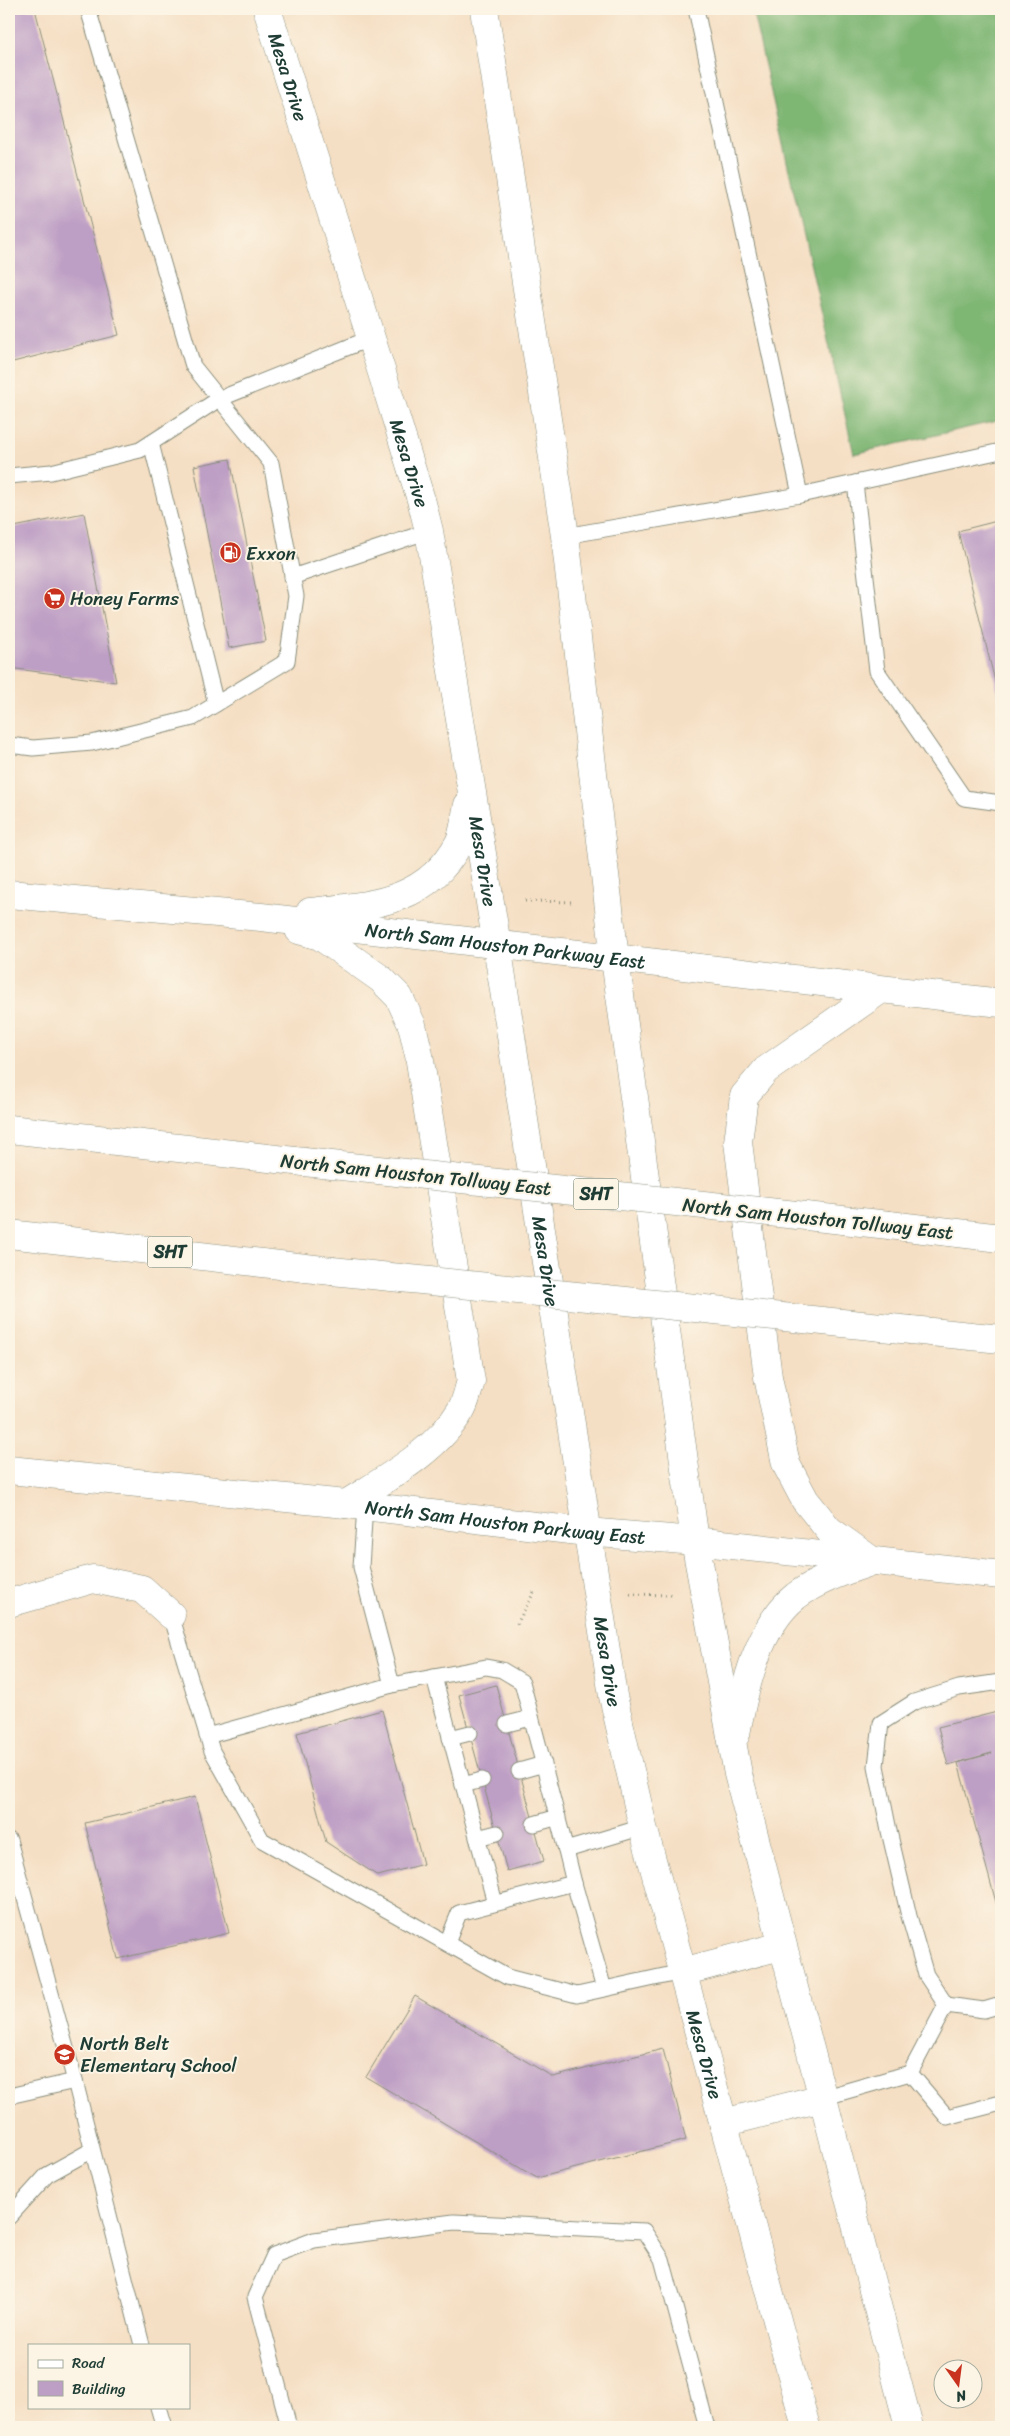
<svg xmlns="http://www.w3.org/2000/svg" width="1010" height="2436" viewBox="0 0 1010 2436" font-family="Sriracha,sans-serif">
  <style>
    .forest { fill: #7eb673; stroke: #4e7a54 }
    .building { fill: #bd9ec5 }
    .lines { fill: none; stroke-linecap: round; stroke-linejoin: round }
    .lane-casing { stroke: #8a8e7c; stroke-width: 17 }
    .street-casing { stroke: #8a8e7c; stroke-width: 29 }
    .secondary-casing { stroke: #8a8e7c; stroke-width: 29 }
    .highway-casing { stroke: #8a8e7c; stroke-width: 29 }
    .path { stroke: #8a8e7c; stroke-width: 3; stroke-dasharray: 1 4; stroke-linecap: butt }
    .lane { stroke: #fff; stroke-width: 15 }
    .street { stroke: #fff; stroke-width: 28 }
    .secondary { stroke: #fff; stroke-width: 28 }
    .highway { stroke: #fff; stroke-width: 28 }
    .highway-bridge-casing { stroke: #8a8e7c; stroke-width: 29; stroke-linecap: butt }
    .highway-bridge { stroke: #fff; stroke-width: 28 }
    .labels { text-anchor: middle; stroke-width: 4; stroke-linejoin: round; paint-order: stroke }
    .shield { fill: #fcf5e5; stroke: #617469; stroke-width: 1 }
    .shield-label { font-size: 18px; font-weight: bold; fill: #1f3d34 }
    .street-label { font-size: 19px; fill: #1f3d34; stroke: #fcf5e5 }
    .poi-label { font-size: 19px; fill: #1f3d34; stroke: #fcf5e5; text-anchor: start }
  </style>
  <rect width="100%" height="100%" fill="#fcf5e5"/>
  <filter id="ink" filterUnits="userSpaceOnUse"><feTurbulence type="fractalNoise" baseFrequency=".02" numOctaves="2"/><feDisplacementMap in="SourceGraphic" scale="10" xChannelSelector="R" yChannelSelector="G"/><feConvolveMatrix kernelMatrix="1 2 1 2 8 2 1 2 1" color-interpolation-filters="sRGB"/></filter>
  <filter id="wash" filterUnits="userSpaceOnUse"><feTurbulence type="fractalNoise" baseFrequency=".0096" numOctaves="4" result="noise"/><feDisplacementMap in="SourceGraphic" scale="20" xChannelSelector="R" yChannelSelector="G"/><feGaussianBlur stdDeviation="1.12" result="paint"/><feColorMatrix in="noise" values="0 0 0 0 0 0 0 0 0 0 0 0 0 0 0 0 0 1.4 0 .05"/><feComposite in="paint" operator="in"/></filter>
  <g filter="url(#wash)">
    <rect width="100%" height="100%" fill="#f5dfc4"/>
    <polygon class="forest" points="752,9 1001,9 1001,420 854,454"/>
    <g id="blocks">
      <g class="building">
        <polygon points="9,9 35,9 119,335 9,363"/>
        <polygon points="230,459 266,641 229,648 194,466"/>
        <polygon points="84,513 116,682 9,668 9,528"/>
        <polygon points="1001,520 1001,706 958,531"/>
        <polygon points="496,1685 544,1861 507,1871 459,1695"/>
        <polygon points="382,1710 423,1864 378,1876 326,1842 297,1733"/>
        <polygon points="1001,1711 1001,1916 1000,1917 958,1763 992,1753 948,1765 938,1727"/>
        <polygon points="195,1797 229,1933 118,1959 85,1823"/>
        <polygon points="415,1996 553,2077 663,2049 686,2140 537,2178 366,2077"/>
      </g>
    </g>
  </g>
  <g filter="url(#ink)">
    <use href="#blocks" fill-opacity="0" stroke="#8a8e7c" stroke-width="1"/>
    <g class="lines">
      <defs>
        <g id="lane">
          <polyline points="696,9 800,495"/>
          <polyline points="151,443 216,704"/>
          <polyline points="9,476 51,472 140,450 219,399 371,338"/>
          <polyline points="855,483 877,671 964,798 1001,803"/>
          <polyline points="565,536 800,495 1001,451"/>
          <polyline points="292,577 429,531"/>
          <polyline points="9,745 33,748 92,743 193,718 287,661 296,596 271,463 193,366 88,9"/>
          <polyline points="365,1506 361,1567 392,1685 486,1667 502,1670 522,1682 566,1850 643,1827"/>
          <polyline points="171,1615 212,1751 262,1840 507,1977 577,1995 682,1972"/>
          <polyline points="434,1677 495,1903"/>
          <polyline points="1001,1682 959,1688 914,1702 881,1723 876,1766 889,1831 909,1916 926,1975 946,2005 984,2010 1001,2005"/>
          <polyline points="507,1724 531,1718"/>
          <polyline points="207,1736 392,1685"/>
          <polyline points="450,1738 470,1733"/>
          <polyline points="519,1771 544,1764"/>
          <polyline points="463,1785 482,1780"/>
          <polyline points="534,1824 558,1817"/>
          <polyline points="477,1838 497,1833"/>
          <polyline points="9,1840 75,2081 142,2345"/>
          <polyline points="574,1883 604,1989"/>
          <polyline points="447,1943 459,1913 574,1883 566,1850"/>
          <polyline points="910,2073 947,2117 1001,2103"/>
          <polyline points="9,2096 75,2081"/>
          <polyline points="822,2098 910,2073 946,2005"/>
          <polyline points="9,2217 47,2175 92,2150"/>
          <polyline points="158,2407 164,2427"/>
          <polyline points="289,2427 255,2297 274,2255 314,2240 454,2222 644,2231 662,2259 707,2427"/>
        </g>
        <polyline id="street" points="9,1603 93,1579 142,1589 171,1615"/>
        <g id="secondary">
          <path id="s1" d="M 267,9 L 382,373 L 422,503 L 429,531 L 497,945 L 613,1696 L 643,1827 L 806,2427"/>
          <polyline points="484,9 565,536 615,959 695,1541 738,1774 909,2427"/>
          <path id="s2" d="M 9,894 L 261,917 L 1001,1003"/>
          <path d="M 310,912 C 371,905 426,904 459,843 C 464,833 465,817 468,805"/>
          <path d="M 299,930 L 320,936 L 381,979 L 399,997 L 412,1025 L 419,1055 L 471,1381 C 468,1390 466,1402 461,1410 C 437,1451 385,1479 346,1504"/>
          <path id="s3" d="M 9,1470 L 346,1504 L 587,1532 L 695,1541 L 1001,1575"/>
          <polyline points="871,1560 829,1530 805,1500 786,1464 768,1377 738,1142 744,1096 766,1070 880,990"/>
          <path d="M 736,1734 C 744,1689 758,1626 796,1596 C 816,1581 841,1572 865,1564"/>
          <polyline points="682,1972 781,1946"/>
          <polyline points="723,2123 822,2098"/>
        </g>
        <g id="highway">
          <polyline points="9,1129 304,1162"/>
          <polyline points="889,1225 1001,1238"/>
          <polyline points="9,1234 332,1271"/>
          <polyline points="911,1330 1001,1339"/>
        </g>
      </defs>
      <use href="#lane" class="lane-casing"/>
      <use href="#street" class="street-casing"/>
      <use href="#secondary" class="secondary-casing"/>
      <use href="#highway" class="highway-casing"/>
      <g class="path">
        <polyline points="525,901 575,902"/>
        <polyline points="630,1594 671,1595"/>
        <polyline points="517,1624 534,1592"/>
      </g>
      <use href="#lane" class="lane"/>
      <use href="#street" class="street"/>
      <use href="#secondary" class="secondary"/>
      <use href="#highway" class="highway"/>
      <defs>
        <g id="highway-bridge">
          <polyline points="304,1162 889,1225"/>
          <polyline points="332,1271 911,1330"/>
        </g>
      </defs>
      <use href="#highway-bridge" class="highway-bridge-casing"/>
      <use href="#highway-bridge" class="highway-bridge"/>
    </g>
  </g>
  <defs>
    <symbol id="fuel-disc" viewBox="-11 -11 22 22"><circle r="9.5" fill="#c8321e" stroke="#fcf5e5"/><path d="M-5.5-6h7V0h2V4h1.3V-2.5L3-4.5l.8-.8L6-3V5H2.5V1h-1V6h-7ZM-4.2-4.7v3.2H.2V-4.7Z" fill="#fff"/></symbol>
    <symbol id="supermarket-disc" viewBox="-11 -11 22 22"><circle r="9.5" fill="#c8321e" stroke="#fcf5e5"/><path d="M-6-5.5h2.5l.6 2H6L4.5 2H-2.5L-4.4-4H-6ZM-1.5 3.2a1.3 1.3 0 1 0 .1 0ZM3 3.2a1.3 1.3 0 1 0 .1 0Z" fill="#fff"/></symbol>
    <symbol id="school-disc" viewBox="-11 -11 22 22"><circle r="9.5" fill="#c8321e" stroke="#fcf5e5"/><path d="M0-5L7-2L0 1L-7-2ZM-4 1L0 2.5L4 1V4Q0 6-4 4Z" fill="#fff"/></symbol>
  </defs>
  <g fill-rule="evenodd">
    <use href="#fuel-disc" x="218" y="540" width="25" height="25"/>
    <use href="#supermarket-disc" x="42" y="586" width="25" height="25"/>
    <use href="#school-disc" x="52" y="2042" width="25" height="25"/>
  </g>
  <g class="labels">
    <g class="shield">
      <rect x="573.5" y="1178.5" width="45" height="31" rx="4"/>
      <rect x="147.5" y="1236.5" width="45" height="31" rx="4"/>
    </g>
    <g class="shield-label">
      <text x="596" y="1200">SHT</text>
      <text x="170" y="1258">SHT</text>
    </g>
    <g class="street-label">
      <text dy="7" stroke="none"><textPath href="#s1" startOffset="71">Mesa Drive</textPath></text>
      <text dy="7" stroke="none"><textPath href="#s1" startOffset="476">Mesa Drive</textPath></text>
      <text dy="7" stroke="none"><textPath href="#s1" startOffset="881">Mesa Drive</textPath></text>
      <text dy="7" stroke="none"><textPath href="#s2" startOffset="499">North Sam Houston Parkway East</textPath></text>
      <text transform="translate(416 1174) rotate(6)" y="7">North Sam Houston Tollway East</text>
      <text transform="translate(818 1218) rotate(6)" y="7">North Sam Houston Tollway East</text>
      <text dy="7" stroke="none"><textPath href="#s1" startOffset="1286">Mesa Drive</textPath></text>
      <text dy="7" stroke="none"><textPath href="#s3" startOffset="499">North Sam Houston Parkway East</textPath></text>
      <text dy="7" stroke="none"><textPath href="#s1" startOffset="1691">Mesa Drive</textPath></text>
      <text dy="7" stroke="none"><textPath href="#s1" startOffset="2096">Mesa Drive</textPath></text>
    </g>
    <g class="poi-label">
      <text x="246" y="560">Exxon</text>
      <text x="70" y="605">Honey Farms</text>
      <text x="80" y="2050">North Belt<tspan x="80" dy="22">Elementary School</tspan></text>
    </g>
  </g>
  <rect width="1010" height="2436" fill="none" stroke="#fcf5e5" stroke-width="30"/>
  <rect x="28" y="2344" width="162" height="65" fill="#fcf5e5" stroke="#a4ab9e"/>
  <rect x="38" y="2360" width="25" height="8" fill="#ffffff" stroke="#a4ab9e"/>
  <text x="72" y="2368" font-size="15" fill="#1f3d34">Road</text>
  <rect x="38" y="2381" width="25" height="15" fill="#bd9ec5" stroke="#a4ab9e"/>
  <text x="72" y="2394" font-size="15" fill="#1f3d34">Building</text>
  <g transform="translate(958 2384) rotate(166)"><circle r="24" fill="#fcf5e5" stroke="#a4ab9e"/>
  <path d="M0-4L9 19L0 12L-9 19Z" fill="#c8321e"/>
  <text y="-8" font-size="14" font-weight="bold" text-anchor="middle" fill="#1f3d34">N</text>
  </g>
</svg>
